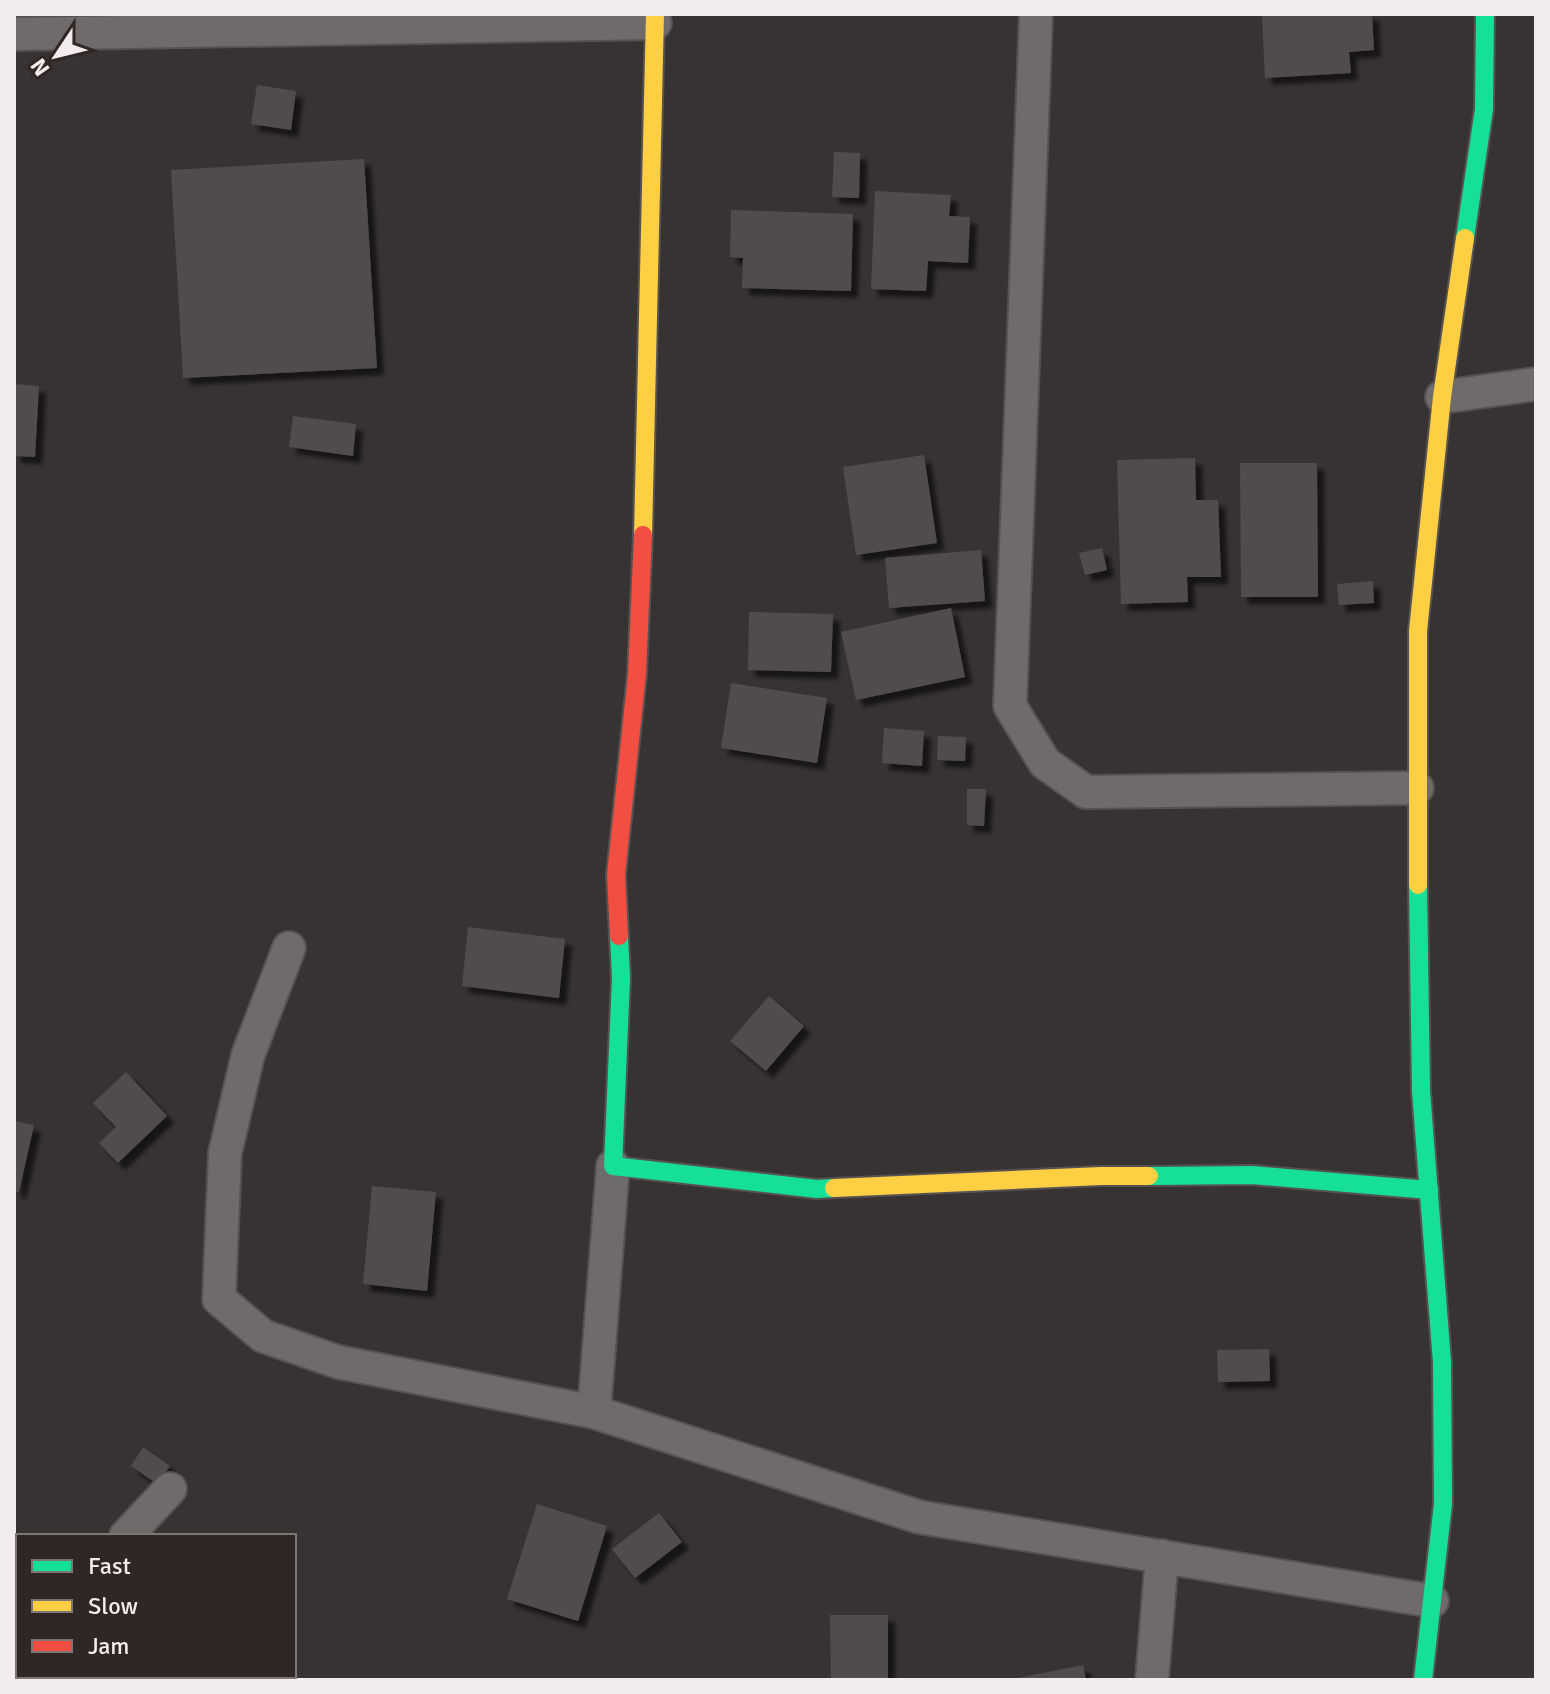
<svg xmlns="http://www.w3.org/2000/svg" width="1550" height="1694" viewBox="0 0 1550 1694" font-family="Signika,sans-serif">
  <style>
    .building { fill: #514c4c; filter: url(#shadow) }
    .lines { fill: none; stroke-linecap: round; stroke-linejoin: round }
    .street-casing { stroke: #565252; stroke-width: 36 }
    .fast-casing { stroke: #565252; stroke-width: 22 }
    .slow-casing { stroke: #565252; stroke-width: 22 }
    .jam-casing { stroke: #565252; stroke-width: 22 }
    .street { stroke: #6f6b6a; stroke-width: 32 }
    .fast { stroke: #16e098; stroke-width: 18 }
    .slow { stroke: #ffcf43; stroke-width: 18 }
    .jam { stroke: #f24e42; stroke-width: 18 }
  </style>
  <defs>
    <filter id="shadow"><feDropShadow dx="7" dy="7" stdDeviation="2" flood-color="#0009"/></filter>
  </defs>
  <rect width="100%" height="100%" fill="#383333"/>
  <g class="building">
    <polygon points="1262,14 1372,14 1374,50 1349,52 1351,73 1265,78"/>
    <polygon points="257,85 296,91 291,130 251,124"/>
    <polygon points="834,152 860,153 859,198 832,197"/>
    <polygon points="364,159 377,368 183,378 171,170"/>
    <polygon points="875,191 951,195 949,216 970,217 968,263 928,261 926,291 871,289"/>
    <polygon points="731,210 853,214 851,291 742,288 743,258 730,257"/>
    <polygon points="14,384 39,386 35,457 14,456"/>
    <polygon points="293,416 356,424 353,456 289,447"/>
    <polygon points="924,455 937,543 856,555 843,467"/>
    <polygon points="1195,458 1196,500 1218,500 1221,577 1187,577 1188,602 1121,604 1117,460"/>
    <polygon points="1240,463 1317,463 1318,597 1241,597"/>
    <polygon points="1102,548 1107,570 1085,575 1079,553"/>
    <polygon points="981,550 985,601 889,608 885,558"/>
    <polygon points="1373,581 1374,603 1339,605 1337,584"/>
    <polygon points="951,608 965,677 856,700 841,632"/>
    <polygon points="749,612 833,614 831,672 748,670"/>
    <polygon points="731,683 827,698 817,763 721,748"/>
    <polygon points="884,728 924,731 922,766 882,763"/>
    <polygon points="938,736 966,737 965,761 937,760"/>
    <polygon points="967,789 986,789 984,826 967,825"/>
    <polygon points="468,927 565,939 559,998 462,986"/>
    <polygon points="769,996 804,1026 766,1071 730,1041"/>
    <polygon points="126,1072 167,1116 118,1163 99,1143 116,1127 93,1103"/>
    <polygon points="14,1121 34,1125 19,1192 14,1191"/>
    <polygon points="372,1186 436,1192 427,1291 363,1284"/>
    <polygon points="1269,1349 1270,1381 1218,1382 1217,1350"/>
    <polygon points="143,1447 170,1466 157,1484 131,1466"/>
    <polygon points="537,1504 607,1526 578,1621 507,1599"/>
    <polygon points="659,1513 682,1542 635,1578 612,1549"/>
    <polygon points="830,1615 888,1615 888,1680 831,1680"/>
    <polygon points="1083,1665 1086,1680 1013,1680 1013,1679"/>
  </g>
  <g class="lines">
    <defs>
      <g id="street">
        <polyline points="1036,14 1010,706 1045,763 1086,792 1417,788"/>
        <polyline points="14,34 655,23"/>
        <polyline points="1442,397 1536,384"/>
        <polyline points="289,948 248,1055 225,1153 219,1299 263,1336 338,1362 594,1412 919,1517 1432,1601"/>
        <polyline points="594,1412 613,1166"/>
        <polyline points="126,1536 170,1489"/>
        <polyline points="27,1680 30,1676"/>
        <polyline points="1152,1680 1162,1556"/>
      </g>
      <g id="fast">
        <polyline points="1465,238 1484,109 1485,14"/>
        <polyline points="1418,885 1421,1091 1442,1362 1443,1504 1423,1680"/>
        <polyline points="619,936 621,978 613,1166 817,1189 834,1188"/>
        <polyline points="1149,1176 1252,1175 1429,1190"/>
      </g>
      <g id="slow">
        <polyline points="643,535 655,14"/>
        <polyline points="1418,885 1418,631 1442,397 1465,238"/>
        <polyline points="834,1188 1101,1176 1149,1176"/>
      </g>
      <polyline id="jam" points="619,936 616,875 637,674 643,535"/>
    </defs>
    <use href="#street" class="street-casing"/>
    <use href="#fast" class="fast-casing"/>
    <use href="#slow" class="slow-casing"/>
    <use href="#jam" class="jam-casing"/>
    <use href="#street" class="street"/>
    <use href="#fast" class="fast"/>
    <use href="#slow" class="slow"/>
    <use href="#jam" class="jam"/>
  </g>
  <rect width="1550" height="1694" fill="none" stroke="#f3ecec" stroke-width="32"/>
  <rect x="16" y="1534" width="280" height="144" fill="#302626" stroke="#7e7575" stroke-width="2"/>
  <rect x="32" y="1560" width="40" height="12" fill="#16e098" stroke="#7e7575" stroke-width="2"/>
  <text x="88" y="1574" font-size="24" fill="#f3ecec">Fast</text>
  <rect x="32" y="1600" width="40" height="12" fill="#ffcf43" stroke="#7e7575" stroke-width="2"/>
  <text x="88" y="1614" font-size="24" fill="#f3ecec">Slow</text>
  <rect x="32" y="1640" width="40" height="12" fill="#f24e42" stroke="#7e7575" stroke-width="2"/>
  <text x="88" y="1654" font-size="24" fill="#f3ecec">Jam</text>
  <g transform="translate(56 56) rotate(235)" stroke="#302626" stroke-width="6" paint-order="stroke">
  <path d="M0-6L14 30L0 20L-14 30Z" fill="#f3ecec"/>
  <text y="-12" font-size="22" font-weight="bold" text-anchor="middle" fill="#f3ecec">N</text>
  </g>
</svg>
